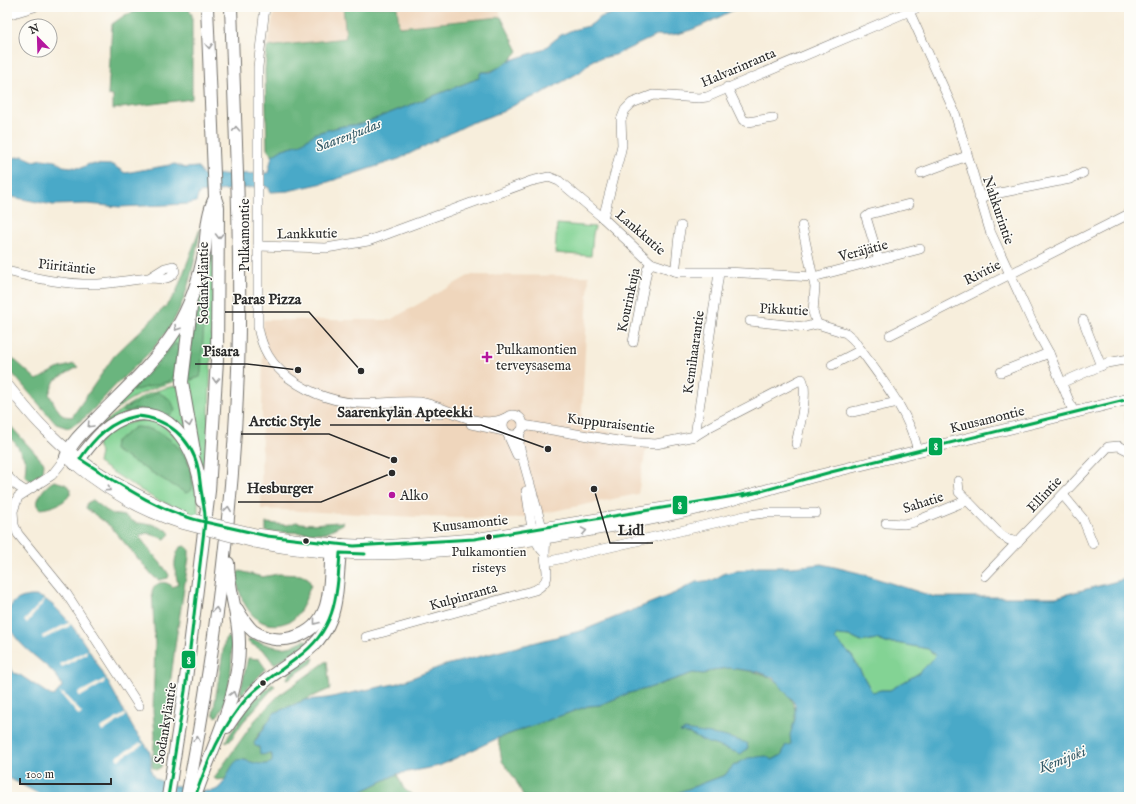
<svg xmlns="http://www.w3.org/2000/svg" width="1136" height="804" viewBox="0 0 1136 804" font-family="'IM FELL English',serif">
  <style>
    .built { fill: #efd6bc }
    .green { fill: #83d394; stroke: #577f60 }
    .forest { fill: #6ab57e; stroke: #4a7054 }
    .water { fill: #48a9c8; stroke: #3a6a7a; fill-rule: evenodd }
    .pier { fill: #f7eedc }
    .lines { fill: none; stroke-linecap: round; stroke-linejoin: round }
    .minor-casing { stroke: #726f69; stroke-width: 10 }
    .major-casing { stroke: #726f69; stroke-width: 12 }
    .highway-casing { stroke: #726f69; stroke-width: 14 }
    .minor { stroke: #fff; stroke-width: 9 }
    .major { stroke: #fff; stroke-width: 11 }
    .highway { stroke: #fff; stroke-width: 12 }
    .major-bridge-casing { stroke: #726f69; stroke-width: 12; stroke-linecap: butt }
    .major-bridge { stroke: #fff; stroke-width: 11 }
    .bus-1-casing { stroke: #fdfcf7; stroke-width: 6 }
    .bus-1 { stroke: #00a651; stroke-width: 3 }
    .oneway { stroke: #a0a0a0 }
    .poi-dot { fill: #b5179e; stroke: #fdfcf7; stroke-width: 1.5 }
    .bus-dot { fill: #2b2b2b; stroke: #fdfcf7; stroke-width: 1.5 }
    .labels { text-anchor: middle; stroke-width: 3; stroke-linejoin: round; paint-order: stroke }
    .bus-label { font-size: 13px; fill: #2b2b2b; stroke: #fdfcf7 }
    .street-label { font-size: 14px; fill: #2b2b2b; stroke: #fdfcf7 }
    .poi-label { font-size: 14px; fill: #2b2b2b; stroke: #fdfcf7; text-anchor: start }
    .water-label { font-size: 15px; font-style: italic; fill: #375d6a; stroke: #fdfcf7 }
    .leader { fill: none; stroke: #2b2b2b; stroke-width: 1.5 }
    .callout-dot { fill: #2b2b2b; stroke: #fdfcf7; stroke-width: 1.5 }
    .callout-label { font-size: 15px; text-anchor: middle; font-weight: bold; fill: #2b2b2b; stroke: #fdfcf7; stroke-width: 3; stroke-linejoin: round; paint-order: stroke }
    .line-badge { stroke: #fdfcf7; stroke-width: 1.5 }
    .badge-label { font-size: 11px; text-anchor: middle; font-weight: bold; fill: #fff }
  </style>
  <rect width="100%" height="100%" fill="#fdfcf7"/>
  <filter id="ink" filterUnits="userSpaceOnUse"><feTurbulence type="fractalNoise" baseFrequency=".025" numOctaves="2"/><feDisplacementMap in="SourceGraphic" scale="8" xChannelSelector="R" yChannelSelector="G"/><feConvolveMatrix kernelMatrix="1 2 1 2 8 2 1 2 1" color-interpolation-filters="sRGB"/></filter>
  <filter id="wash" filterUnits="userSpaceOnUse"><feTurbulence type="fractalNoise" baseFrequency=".012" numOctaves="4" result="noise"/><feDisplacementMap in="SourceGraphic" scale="16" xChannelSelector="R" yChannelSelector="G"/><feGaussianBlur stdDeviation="0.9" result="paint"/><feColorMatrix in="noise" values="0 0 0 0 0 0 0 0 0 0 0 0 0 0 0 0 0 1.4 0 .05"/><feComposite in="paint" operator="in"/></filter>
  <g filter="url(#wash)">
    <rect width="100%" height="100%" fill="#f7eedc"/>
    <g class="built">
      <polygon points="275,7 343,7 347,38 267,47"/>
      <polygon points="397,7 499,7 501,17 399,27"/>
      <polygon points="470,275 589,276 581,427 648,438 638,494 514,519 417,517 261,509 263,320 390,320"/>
      <polygon points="1129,411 1129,440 1123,412"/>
    </g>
    <g class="green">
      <polygon points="216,220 207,469 202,468 190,409 187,371 198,298"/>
      <polygon points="557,224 595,227 593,234 591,256 555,253"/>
      <path d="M 188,315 L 179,369 L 175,373 L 176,381 C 148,389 125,399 104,420 L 103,418 Z"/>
      <path d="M 176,386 L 178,387 L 191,441 L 158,415 L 101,426 C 123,407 147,390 176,386 Z"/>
      <polygon points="143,419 162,424 185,445 198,499 198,516 155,499 98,463 100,453 97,444 113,428"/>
      <polygon points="837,635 849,636 861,642 876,639 886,643 896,643 928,649 935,655 934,658 919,673 890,690 881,690 872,692 852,656 835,639"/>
    </g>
    <g class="forest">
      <polygon points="150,7 188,7 192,15 192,99 113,109 113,96 108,95 112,24 125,15"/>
      <path d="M 343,7 L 397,7 L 399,27 L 501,17 L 518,51 C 509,63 497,72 481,72 L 479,78 L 362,124 L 343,126 L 316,133 L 300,144 L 283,149 L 272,156 L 267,149 L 265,70 L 267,47 L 346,38 Z"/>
      <path d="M 201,226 C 194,264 187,307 162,338 C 148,356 129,371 113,388 C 99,402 87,420 68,428 L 56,424 L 7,367 L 7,353 L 37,380 L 57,369 L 74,364 L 78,367 L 55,380 L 49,394 L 56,407 L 63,416 L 72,417 L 114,356 L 165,307 L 176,293 Z"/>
      <polygon points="201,300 205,306 201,372 200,377 191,380 187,376 198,304"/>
      <polygon points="174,344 177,344 179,349 173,378 170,381 133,391 135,386 157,365"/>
      <path d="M 158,392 L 171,400 L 175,410 C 169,422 149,409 139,409 C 133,409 128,412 123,412 L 123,409 Z"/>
      <polygon points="7,422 44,463 43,472 31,481 25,476 26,462 16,444 7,435"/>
      <path d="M 135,427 C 167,427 196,457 192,490 L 186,493 L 114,450 L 115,442 Z"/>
      <path d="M 54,481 L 65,484 L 71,489 C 71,502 51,508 40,509 L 37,503 C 40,493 45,486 54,481 Z"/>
      <path d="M 93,500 L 111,514 L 125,516 L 136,523 L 151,524 L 167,530 L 170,534 L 165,539 L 147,533 L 140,535 C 142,544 164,565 169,575 L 168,578 L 159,580 L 154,577 L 110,526 L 86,508 L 87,503 Z"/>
      <path d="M 296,522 C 312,526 327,522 343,522 L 343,524 L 325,533 L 266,532 L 266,523 L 288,525 Z"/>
      <path d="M 185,546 L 189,549 L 189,557 L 176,639 L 169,693 L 169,720 L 161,767 L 156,770 L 153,768 L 152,765 L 155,735 L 153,711 L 155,644 L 152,591 C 157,581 165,580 173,587 L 178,584 C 175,571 172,560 180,547 Z"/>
      <path d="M 240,571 L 262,577 L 278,574 L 301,575 L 308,578 L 311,585 C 307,594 304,607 297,615 C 293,621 288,622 281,624 C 252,630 238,597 236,574 Z"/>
      <path d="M 227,637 L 230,638 C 235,653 229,707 216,717 L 213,714 L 225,639 Z"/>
      <path d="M 249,639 C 264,642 276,651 292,646 C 297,644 302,640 307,640 L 308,644 L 274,664 L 265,652 L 248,642 Z"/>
      <polygon points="248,658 259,659 266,669 243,693 240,693"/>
      <path d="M 314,658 L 312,663 L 290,678 L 287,679 C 288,672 307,658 314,658 Z"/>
      <path d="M 327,661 L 330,689 L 274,713 L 255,740 L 263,755 L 269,753 L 273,758 L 273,762 C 264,767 252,763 243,759 L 231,768 L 226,779 L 217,780 L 214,778 L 255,720 L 278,696 Z"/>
      <path d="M 729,668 C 755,672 774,672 789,696 C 793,704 797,710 795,719 C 794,728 790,734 791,744 L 785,746 L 782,755 L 772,760 L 733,766 L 725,775 L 666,797 L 524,797 L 515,779 L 502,761 L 498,738 L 588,706 L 600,705 L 629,693 L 646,689 L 693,673 L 704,674 L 712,670 Z"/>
      <polygon points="272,684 275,686 243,722 230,741 225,742 249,705"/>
      <polygon points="397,774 404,789 415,797 350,797"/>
    </g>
    <g class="water">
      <path d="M 632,7 L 740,7 C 715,18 686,38 658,35 L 615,55 L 593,60 L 580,72 L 539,95 L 520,102 L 502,112 L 471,123 L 399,159 L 328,182 L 288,191 L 271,192 L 269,188 L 265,186 L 199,193 L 196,202 L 188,204 L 120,207 L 87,204 L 53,205 L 7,196 L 7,159 L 23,156 L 34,161 L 42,159 L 56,161 L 63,166 L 81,168 L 89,164 L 113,165 L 125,173 L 175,164 L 185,168 L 198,167 L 203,175 L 268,173 L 272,156 L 283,149 L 300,144 L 316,133 L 343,126 L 362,124 L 479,78 L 481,72 L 491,72 L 511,60 L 542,50 L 561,35 L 572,30 L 589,26 L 601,17 Z"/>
      <path d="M 822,564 L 859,573 L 935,597 L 1056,597 L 1129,578 L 1129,797 L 666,797 L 725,775 L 733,766 L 748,758 L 766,756 L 772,760 L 782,755 L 785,746 L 791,744 L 790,735 L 795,719 L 795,704 L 774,678 L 759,672 L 729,668 L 712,670 L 704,674 L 693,673 L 646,689 L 629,693 L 600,705 L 588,706 L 498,738 L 439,766 L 397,774 L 350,797 L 45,797 L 7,777 L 7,662 L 14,673 L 20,675 L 50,695 L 54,696 L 62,687 C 59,667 13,649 8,621 C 6,603 19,596 34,596 C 66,596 118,701 133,728 C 137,735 148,746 150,753 C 153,761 148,770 154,777 C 160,784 201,792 211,791 C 226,790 227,767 238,760 C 244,757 261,769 272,762 L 272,755 L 269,753 L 263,755 L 260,754 L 259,747 L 255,746 L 254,743 L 274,713 L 305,700 L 327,698 L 399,683 L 442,666 L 584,630 L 675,593 L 696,582 L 713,580 L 725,573 L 758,567 L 792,567 ZM 837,635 L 849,636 L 861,642 L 876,639 L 886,643 L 896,643 L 928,649 L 935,655 L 934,658 L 919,673 L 890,690 L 881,690 L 872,692 L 852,656 L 835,639 Z"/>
      <polygon points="685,730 723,736 747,743 748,748 741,754 703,741 690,734 680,732"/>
    </g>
    <g class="pier">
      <polygon points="45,598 44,602 27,623 24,621"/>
      <polygon points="70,622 71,624 68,627 43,639 42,636"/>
      <polygon points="87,650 86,654 62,667 60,664"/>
      <polygon points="105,679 104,683 80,697 78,693"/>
      <polygon points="59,692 62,694 63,693 82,713 79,716"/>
      <polygon points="126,713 125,717 102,732 100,728"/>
      <polygon points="140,743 144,744 118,760 116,757"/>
    </g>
  </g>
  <g filter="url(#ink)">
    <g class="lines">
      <defs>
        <g id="minor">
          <path d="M 265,7 L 258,67 L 258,327 C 262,349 271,364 289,378 C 316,398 346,406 381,403 C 393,402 406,401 420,402 C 447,406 478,431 505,418"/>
          <polyline points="909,11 955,113 990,231 1033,324 1049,353 1074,413"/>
          <polyline points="7,15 34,7"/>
          <polyline points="727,87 743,120 748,122 773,118"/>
          <polyline points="921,173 967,156"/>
          <polyline points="979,197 1070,179 1083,173"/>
          <polyline points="603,218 620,154 622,145 621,120 625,110 632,103 653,95 699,98 707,97 919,7"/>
          <polyline points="802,226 815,287 813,312 817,324"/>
          <polyline points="258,246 326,248 368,241 531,181 549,177 559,181 603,218 651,263 678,272 728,272 813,277 920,249"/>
          <polyline points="879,260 866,217 870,214 909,204"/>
          <path d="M 7,271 C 37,279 67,285 98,284 C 115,283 131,280 148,278 C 158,278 169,282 175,271 L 173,266 L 165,268 L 149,278"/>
          <path d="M 675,271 C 678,256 677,241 681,226"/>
          <polyline points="1083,320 1101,366"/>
          <path d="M 750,321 L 805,327 L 817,324 L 846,333 L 853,339 C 877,374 908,408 918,451"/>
          <polyline points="890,335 1129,214"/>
          <polyline points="633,342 647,270 651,263"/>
          <polyline points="832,365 861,350"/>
          <polyline points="1001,372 1049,353"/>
          <polyline points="1061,383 1107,363 1129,359"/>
          <polyline points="401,407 441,414"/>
          <polyline points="852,412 898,402"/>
          <circle cx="513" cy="425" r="10"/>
          <polyline points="471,424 504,431"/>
          <path d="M 523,425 L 624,442 L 656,444 L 695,436 L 711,426 L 802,379 C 809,392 799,429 796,444"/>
          <polyline points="508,435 517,455"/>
          <polyline points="695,436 719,273"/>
          <polyline points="66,457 52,475 18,497 13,511 14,525 18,534 66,593 139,706"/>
          <polyline points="7,476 16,485 25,491"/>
          <polyline points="958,481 959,492 1001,535 1009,540 1018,542"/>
          <path d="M 526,491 C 530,508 530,542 545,553"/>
          <polyline points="1063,495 1083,519 1093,544"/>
          <polyline points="886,523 904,524 914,522 968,500"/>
          <polyline points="546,562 749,515 765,513 816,513"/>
          <polyline points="985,576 1108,447 1119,446 1129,451"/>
          <path d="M 366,637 L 535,590 C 554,580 545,569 545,554 C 545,548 546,544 545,538 L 519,445 L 520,432"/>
        </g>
        <g id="major">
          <path d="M 7,385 C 20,401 32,417 47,431 C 85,470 134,494 183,517"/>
          <path d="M 69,459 C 103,488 139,510 181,523"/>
          <polyline points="256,534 332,544 381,546 474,539 676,506"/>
          <path d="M 254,542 C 359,565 470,551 575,533 C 623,525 673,516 720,503 C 758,493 795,481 832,472 C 931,447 1030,424 1129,399"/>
        </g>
        <g id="highway">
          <polyline points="191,307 182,382 194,451"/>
          <path d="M 66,457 C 71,442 85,430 96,419 C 123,391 154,364 175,331 C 191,305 200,278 205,248 C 207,231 207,214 215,198"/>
          <path d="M 75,464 C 89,448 100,429 120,420 C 173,395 202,460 202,501"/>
          <path d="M 237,609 C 241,616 246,625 253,631 C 278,648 314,638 325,609 C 332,589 330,565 332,544"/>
          <path d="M 227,727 C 239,709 252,692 269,678 C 294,659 319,650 331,618 C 339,595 337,569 341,545"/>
          <polyline points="168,797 185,687 209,491 217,360 218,207 215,198 207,7"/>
          <path d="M 187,797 C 214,656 233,513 238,370 C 242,249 235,128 231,7"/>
          <path d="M 195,797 C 212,745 240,698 239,642 C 239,615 228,590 228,563"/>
        </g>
      </defs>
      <use href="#minor" class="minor-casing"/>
      <use href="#major" class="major-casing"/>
      <use href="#highway" class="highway-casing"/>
      <use href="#minor" class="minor"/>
      <use href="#major" class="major"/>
      <use href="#highway" class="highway"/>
      <defs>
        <g id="major-bridge">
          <polyline points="196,520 256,534"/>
          <polyline points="181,523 254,542"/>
        </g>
      </defs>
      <use href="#major-bridge" class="major-bridge-casing"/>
      <use href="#major-bridge" class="major-bridge"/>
      <defs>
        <g id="bus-1">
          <path d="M 137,416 C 167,418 191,438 198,468 C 200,477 200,486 202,495 C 203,505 206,512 205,522 C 159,512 119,484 80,459 C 95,437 111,421 137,416 Z"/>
          <polyline points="743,496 831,472 1129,399"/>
          <polyline points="205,522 267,536 354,546 474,539 759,492"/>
          <polyline points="168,797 185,691 205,522"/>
          <path d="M 195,797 C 207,762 222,726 247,698 C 262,682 280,671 297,658 C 336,630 337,597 340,553 L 365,554"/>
        </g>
      </defs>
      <use href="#bus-1" class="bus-1-casing"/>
      <use href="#bus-1" class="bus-1"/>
    </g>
    <defs><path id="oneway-chevron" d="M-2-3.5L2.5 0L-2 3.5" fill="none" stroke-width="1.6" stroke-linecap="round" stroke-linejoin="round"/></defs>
    <g class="oneway">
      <use href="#oneway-chevron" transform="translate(209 46) rotate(87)"/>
      <use href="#oneway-chevron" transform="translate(236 129) rotate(-93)"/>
      <use href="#oneway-chevron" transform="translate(219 236) rotate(90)"/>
      <use href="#oneway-chevron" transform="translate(177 328) rotate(122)"/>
      <use href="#oneway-chevron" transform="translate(216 380) rotate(93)"/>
      <use href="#oneway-chevron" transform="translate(189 424) rotate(78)"/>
      <use href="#oneway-chevron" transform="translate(90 425) rotate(133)"/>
      <use href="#oneway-chevron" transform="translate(108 489) rotate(34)"/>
      <use href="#oneway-chevron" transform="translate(228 509) rotate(-83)"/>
      <use href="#oneway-chevron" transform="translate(584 531) rotate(-10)"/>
      <use href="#oneway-chevron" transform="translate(216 610) rotate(-83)"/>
      <use href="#oneway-chevron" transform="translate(316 622) rotate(128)"/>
      <use href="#oneway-chevron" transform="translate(233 694) rotate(-75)"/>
      <use href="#oneway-chevron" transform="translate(197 739) rotate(-80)"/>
    </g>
  </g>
  <g class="poi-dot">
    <path d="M485 351h4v4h4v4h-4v4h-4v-4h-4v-4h4z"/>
    <circle cx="392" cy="495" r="4"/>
  </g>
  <g class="bus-dot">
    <circle cx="489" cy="537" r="3.5"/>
    <circle cx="306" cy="541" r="3.5"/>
    <circle cx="263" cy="683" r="3.5"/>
  </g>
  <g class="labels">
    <g class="bus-label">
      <text x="489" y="556">Pulkamontien<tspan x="489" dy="16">risteys</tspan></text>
    </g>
    <g class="street-label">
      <text transform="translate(738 67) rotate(-23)" y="5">Halvarinranta</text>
      <text transform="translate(999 210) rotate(71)" y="5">Nahkurintie</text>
      <text transform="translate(641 232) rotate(41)" y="5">Lankkutie</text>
      <text transform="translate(307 233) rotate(-1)" y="5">Lankkutie</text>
      <text transform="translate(244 235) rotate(-90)" y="5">Pulkamontie</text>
      <text transform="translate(863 250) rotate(-15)" y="5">Veräjätie</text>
      <text transform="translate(67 266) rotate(6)" y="5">Piiritäntie</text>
      <text transform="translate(982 272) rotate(-27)" y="5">Rivitie</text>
      <text transform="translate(203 283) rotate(-90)" y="5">Sodankyläntie</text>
      <text transform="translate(628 300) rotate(-78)" y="5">Kourinkuja</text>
      <text transform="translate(784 309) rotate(3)" y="5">Pikkutie</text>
      <text transform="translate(693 352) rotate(-82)" y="5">Kemihaarantie</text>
      <text transform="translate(987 419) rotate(-14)" y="5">Kuusamontie</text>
      <text transform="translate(611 423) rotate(7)" y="5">Kuppuraisentie</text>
      <text transform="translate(1044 494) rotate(-47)" y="5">Ellintie</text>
      <text transform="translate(923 502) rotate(-18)" y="5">Sahatie</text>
      <text transform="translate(470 523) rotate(-6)" y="5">Kuusamontie</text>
      <text transform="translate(463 596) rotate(-16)" y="5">Kulpinranta</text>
      <text transform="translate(165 723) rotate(-81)" y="5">Sodankyläntie</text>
    </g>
    <g class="poi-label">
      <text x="496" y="354">Pulkamontien<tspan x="496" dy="16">terveysasema</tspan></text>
      <text x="400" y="500">Alko</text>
    </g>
    <g class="water-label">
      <text transform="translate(348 135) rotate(-21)" y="5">Saarenpudas</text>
      <text transform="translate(1062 759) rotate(-21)" y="5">Kemijoki</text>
    </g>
  </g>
  <path class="leader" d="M361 371L309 312H225M298 370L247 364H195M548 449L481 425H330M394 460L329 434H241M392 473L321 502H238M594 489L610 543H653"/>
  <g class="callout-dot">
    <circle cx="361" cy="371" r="4"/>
    <circle cx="298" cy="370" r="4"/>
    <circle cx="548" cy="449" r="4"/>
    <circle cx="394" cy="460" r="4"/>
    <circle cx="392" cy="473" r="4"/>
    <circle cx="594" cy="489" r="4"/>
  </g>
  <g class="callout-label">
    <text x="267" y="304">Paras Pizza</text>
    <text x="221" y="356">Pisara</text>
    <text x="405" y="417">Saarenkylän Apteekki</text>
    <text x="285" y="426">Arctic Style</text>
    <text x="280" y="493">Hesburger</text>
    <text x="631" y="535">Lidl</text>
  </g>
  <g class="line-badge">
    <rect x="928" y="437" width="15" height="19" rx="4" fill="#00a651"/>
    <rect x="672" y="495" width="16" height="20" rx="4" fill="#00a651"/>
    <rect x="181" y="650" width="15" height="19" rx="4" fill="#00a651"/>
  </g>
  <g class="badge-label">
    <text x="936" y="450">8</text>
    <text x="680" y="509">8</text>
    <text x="189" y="664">8</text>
  </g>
  <rect width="1136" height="804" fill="none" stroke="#fdfcf7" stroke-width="24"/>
  <g transform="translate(38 38) rotate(337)"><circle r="19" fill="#fdfcf7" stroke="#a9a8a5"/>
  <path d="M0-3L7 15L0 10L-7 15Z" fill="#b5179e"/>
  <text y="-6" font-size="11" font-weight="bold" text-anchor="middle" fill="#2b2b2b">N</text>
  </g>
  <path d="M20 778v6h91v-6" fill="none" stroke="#2b2b2b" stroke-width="2"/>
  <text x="26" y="778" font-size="12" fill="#2b2b2b" stroke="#fdfcf7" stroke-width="3" paint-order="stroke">100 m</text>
</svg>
